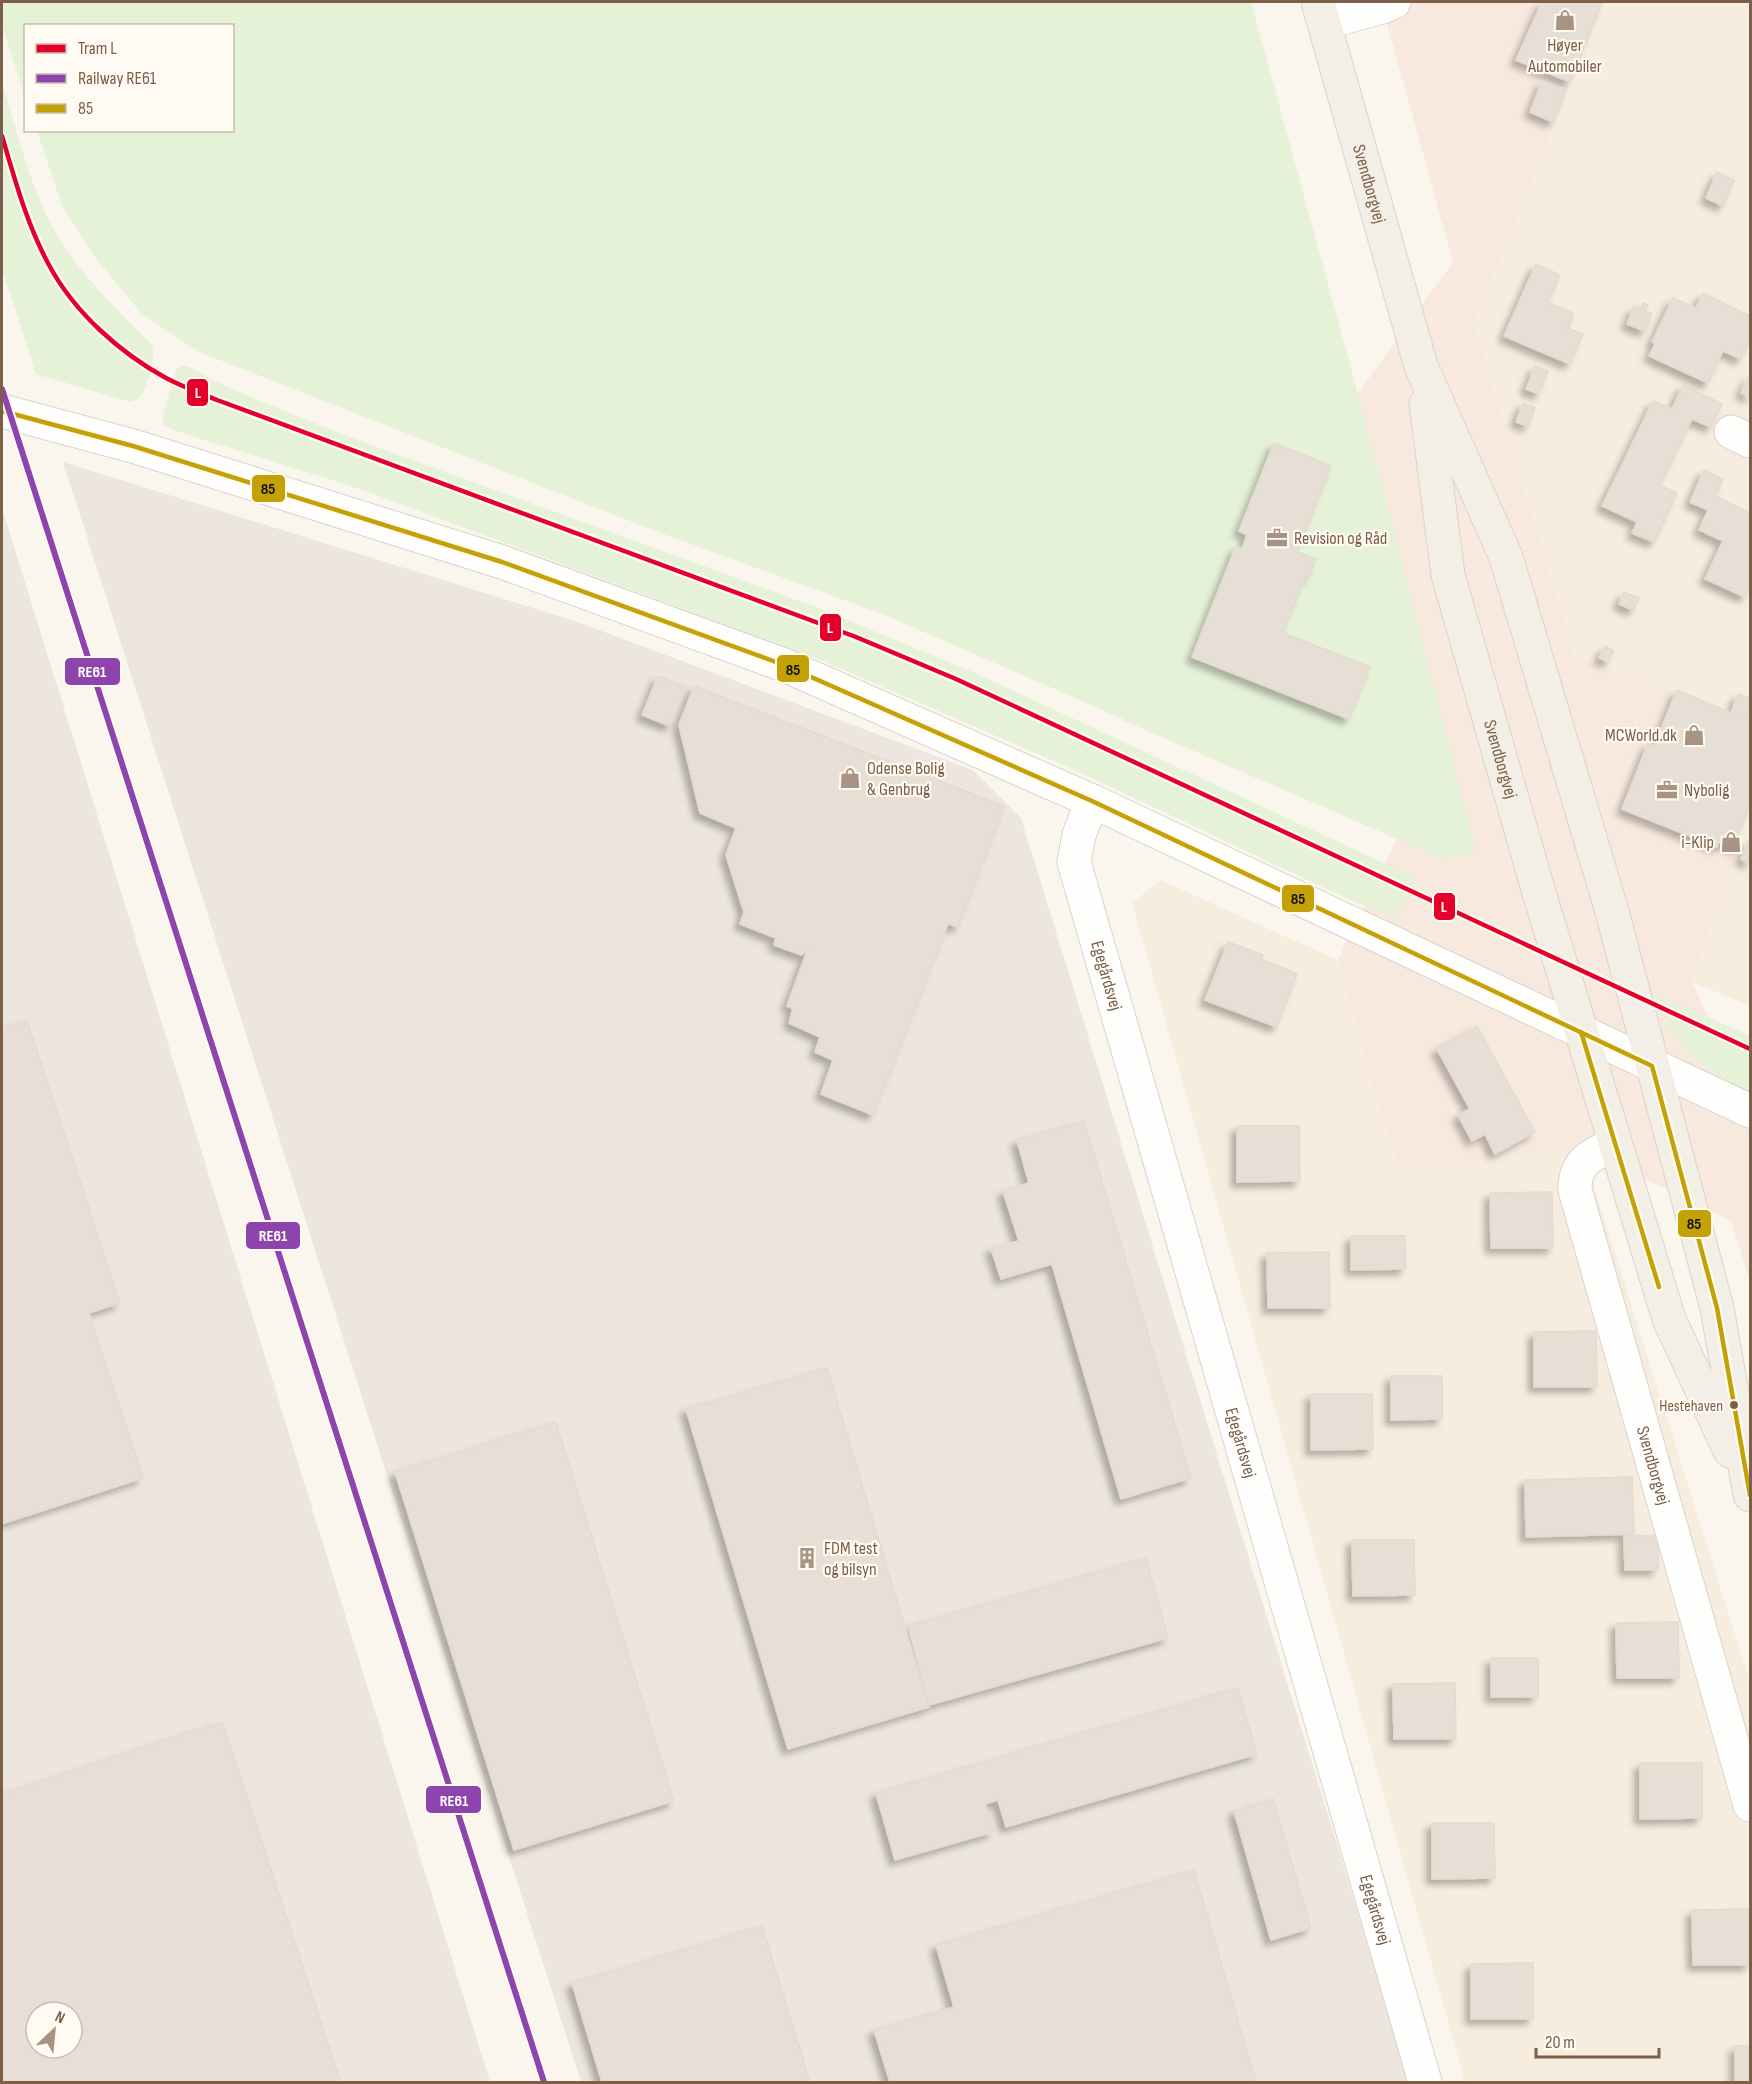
<svg xmlns="http://www.w3.org/2000/svg" width="1752" height="2084" viewBox="0 0 1752 2084" font-family="'Sofia Sans Condensed',sans-serif">
  <style>
    .residential { fill: #f6edde }
    .commercial { fill: #f8e9df }
    .industrial { fill: #ede6de; fill-rule: evenodd }
    .green { fill: #e5f2d8 }
    .building { fill: #e7dfd5; stroke: #e4dad0; stroke-width: 1.5; fill-rule: evenodd; filter: url(#shadow) }
    .lines { fill: none; stroke-linecap: round; stroke-linejoin: round }
    .minor-casing { stroke: #dad3cc; stroke-width: 35 }
    .major-casing { stroke: #dcd2ca; stroke-width: 35 }
    .minor { stroke: #fefefc; stroke-width: 33 }
    .major { stroke: #f4efe6; stroke-width: 33 }
    .bus-1-casing { stroke: #fffbf2; stroke-width: 9 }
    .bus-1 { stroke: #c4a207; stroke-width: 4.5 }
    .rail-1-casing { stroke: #fffbf2; stroke-width: 10 }
    .rail-1 { stroke: #8e44ad; stroke-width: 6 }
    .tram-1-casing { stroke: #fffbf2; stroke-width: 9 }
    .tram-1 { stroke: #e4002b; stroke-width: 4.5 }
    .bus-dot { fill: #7d5f49; stroke: #fffbf2; stroke-width: 2 }
    .labels { text-anchor: middle; stroke-width: 4.5; stroke-linejoin: round; paint-order: stroke }
    .bus-label { font-size: 16px; fill: #7d5f49; stroke: #fffbf2; text-anchor: end }
    .poi-label { font-size: 18px; fill: #7d5f49; stroke: #fffbf2; text-anchor: start }
    .street-label { font-size: 18px; fill: #7d5f49; stroke: #fffbf2 }
    .line-badge { stroke: #fffbf2; stroke-width: 2 }
    .badge-label { font-size: 16px; text-anchor: middle; font-weight: bold; fill: #fff }
    .pale-badge-label { font-size: 16px; text-anchor: middle; font-weight: bold; fill: #111 }
  </style>
  <defs>
    <filter id="shadow"><feDropShadow dx="-5.5" dy="5.5" stdDeviation="3" flood-color="#0004"/></filter>
  </defs>
  <rect width="100%" height="100%" fill="#faf6ee"/>
  <g class="residential">
    <polygon points="1607,2 1750,2 1750,721 1575,657 1474,323 1589,42"/>
    <polygon points="1750,804 1750,1006 1692,982 1738,849 1736,839"/>
    <polygon points="1160,880 1338,960 1374,1091 1401,1170 1582,1148 1750,1682 1750,2082 1465,2082 1132,903"/>
  </g>
  <polygon class="commercial" points="1381,2 1607,2 1589,42 1474,323 1575,657 1750,721 1750,804 1736,839 1741,841 1692,982 1750,1107 1750,1282 1731,1221 1582,1148 1401,1170 1374,1091 1338,960 1397,839 1122,720 1453,262"/>
  <g class="industrial">
    <polygon points="63,462 575,621 973,770 1021,818 1410,2082 581,2082"/>
    <path d="M 2,508 L 490,2082 L 2,2082 ZM 36,2012 L 72,2012 L 72,2048 L 36,2048 Z"/>
  </g>
  <g class="green">
    <polygon points="2,2 1251,2 1358,394 1477,852 1443,859 885,615 658,532 199,352 142,314 96,259 62,206 37,131 232,130 232,26 26,26 25,97 2,25"/>
    <path d="M 2,83 C 17,131 29,182 52,226 C 77,272 116,309 152,345 C 156,357 148,384 142,394 C 139,399 135,401 130,402 L 36,374 L 2,268 Z"/>
    <polygon points="182,366 188,366 217,382 260,401 355,439 824,610 975,673 1416,878 1397,917 1352,901 1079,772 818,659 360,489 173,430 163,424 163,414 176,370"/>
    <polygon points="1659,995 1750,1036 1750,1092 1733,1085 1696,1061 1669,1026"/>
  </g>
  <g class="building">
    <polygon points="1542,2 1602,2 1570,82 1516,60"/>
    <polygon points="1542,81 1566,90 1553,122 1530,112"/>
    <polygon points="1717,172 1734,180 1723,206 1706,198"/>
    <polygon points="1536,264 1560,275 1548,302 1574,314 1568,328 1583,334 1570,364 1504,336"/>
    <polygon points="1703,293 1750,316 1750,338 1741,359 1723,351 1708,383 1649,356 1655,344 1652,342 1673,298 1696,308"/>
    <polygon points="1643,303 1648,305 1645,311 1652,314 1645,331 1627,324 1634,307 1640,309"/>
    <polygon points="1535,366 1548,371 1539,394 1526,389"/>
    <polygon points="1750,374 1750,398 1741,393"/>
    <polygon points="1683,385 1722,404 1711,427 1692,419 1660,485 1677,493 1654,542 1632,533 1637,522 1602,506 1653,401 1672,409"/>
    <polygon points="1523,403 1535,408 1528,426 1516,422"/>
    <polygon points="1274,443 1331,466 1297,552 1316,559 1308,578 1305,577 1283,633 1370,667 1349,719 1192,657 1236,546 1242,549 1247,535 1239,531"/>
    <polygon points="1704,470 1723,479 1715,496 1750,513 1750,588 1749,587 1745,597 1705,579 1723,541 1699,530 1708,510 1690,502"/>
    <polygon points="1624,592 1639,598 1633,610 1619,604"/>
    <polygon points="1605,646 1614,651 1608,662 1599,658"/>
    <polygon points="658,676 686,687 670,726 642,715"/>
    <polygon points="694,686 1004,806 958,927 948,924 873,1115 821,1094 833,1060 815,1052 820,1037 789,1023 793,1009 787,1006 807,951 801,955 774,945 776,938 740,924 744,912 726,855 736,828 700,813 679,725"/>
    <polygon points="1677,690 1750,721 1750,804 1736,839 1741,841 1738,849 1719,842 1717,847 1622,809 1648,743 1654,746"/>
    <polygon points="1738,694 1750,698 1750,721 1731,713"/>
    <polygon points="1750,838 1750,864 1741,859"/>
    <polygon points="1228,942 1263,955 1261,959 1297,974 1277,1027 1205,1000"/>
    <polygon points="27,1020 120,1303 89,1313 143,1478 2,1524 2,1028"/>
    <polygon points="1477,1026 1535,1132 1495,1154 1485,1134 1472,1141 1458,1115 1470,1109 1437,1049"/>
    <polygon points="1084,1121 1191,1478 1121,1499 1052,1264 1001,1279 991,1248 1019,1241 1003,1191 1029,1183 1017,1140"/>
    <polygon points="1237,1126 1299,1126 1300,1181 1237,1182"/>
    <polygon points="1552,1192 1553,1248 1491,1248 1490,1193"/>
    <polygon points="1351,1236 1405,1236 1406,1269 1351,1270"/>
    <polygon points="1329,1252 1330,1308 1268,1308 1267,1253"/>
    <polygon points="1596,1331 1597,1387 1534,1387 1534,1332"/>
    <polygon points="827,1368 929,1707 788,1749 686,1409"/>
    <polygon points="1391,1376 1442,1376 1442,1419 1391,1420"/>
    <polygon points="1311,1394 1372,1394 1373,1449 1311,1450"/>
    <polygon points="556,1422 674,1801 514,1850 395,1472"/>
    <polygon points="1632,1477 1634,1534 1526,1537 1525,1480"/>
    <polygon points="1624,1536 1658,1536 1658,1570 1625,1570"/>
    <polygon points="1352,1540 1414,1540 1415,1595 1353,1596"/>
    <polygon points="1146,1558 1168,1638 929,1705 908,1626"/>
    <polygon points="1678,1622 1679,1678 1617,1678 1616,1623"/>
    <rect x="1491" y="1658" width="47" height="39"/>
    <polygon points="1455,1683 1456,1739 1394,1739 1393,1684"/>
    <polygon points="1238,1688 1257,1754 1006,1827 998,1800 985,1804 993,1832 895,1860 876,1793"/>
    <path d="M 222,1722 L 341,2082 L 2,2082 L 2,1794 ZM 36,2012 L 72,2012 L 72,2048 L 36,2048 Z"/>
    <polygon points="1640,1763 1702,1763 1702,1818 1640,1819"/>
    <polygon points="1273,1799 1311,1928 1271,1940 1234,1811"/>
    <polygon points="1432,1823 1494,1823 1495,1878 1432,1879"/>
    <polygon points="1194,1870 1256,2082 890,2082 874,2030 954,2007 936,1945"/>
    <polygon points="1750,1909 1750,1965 1693,1965 1692,1910"/>
    <polygon points="762,1926 810,2082 602,2082 572,1983"/>
    <polygon points="1533,1963 1533,2019 1471,2019 1471,1964"/>
    <rect x="1735" y="2046" width="15" height="36"/>
  </g>
  <g class="lines">
    <defs>
      <g id="minor">
        <polyline points="1324,23 1382,7 1394,2"/>
        <polyline points="2,411 133,446 502,562 784,665 1092,801 1750,1111"/>
        <polyline points="1731,432 1750,441"/>
        <path id="s1" d="M 1092,801 L 1079,835 L 1074,862 L 1425,2082"/>
        <path id="s2" d="M 1615,1145 C 1592,1153 1574,1163 1575,1190 L 1750,1805"/>
      </g>
      <g id="major">
        <path id="s3" d="M 1318,2 L 1421,366 L 1506,557 L 1611,908 L 1717,1308 L 1750,1495"/>
        <path id="s4" d="M 1426,404 L 1448,575 L 1537,886 L 1669,1319 L 1730,1451"/>
      </g>
    </defs>
    <use href="#minor" class="minor-casing"/>
    <use href="#major" class="major-casing"/>
    <use href="#minor" class="minor"/>
    <use href="#major" class="major"/>
    <defs>
      <g id="bus-1">
        <polyline points="2,411 133,446 502,562 784,665 1092,801 1652,1066 1717,1308 1750,1495"/>
        <polyline points="1581,1032 1659,1287"/>
      </g>
    </defs>
    <use href="#bus-1" class="bus-1-casing"/>
    <use href="#bus-1" class="bus-1"/>
    <defs>
      <polyline id="rail-1" points="2,389 544,2082"/>
    </defs>
    <use href="#rail-1" class="rail-1-casing"/>
    <use href="#rail-1" class="rail-1"/>
    <defs>
      <path id="tram-1" d="M 2,136 C 15,180 27,225 49,265 C 74,312 120,353 166,378 C 183,387 200,393 217,400 L 856,637 L 956,679 L 1750,1049"/>
    </defs>
    <use href="#tram-1" class="tram-1-casing"/>
    <use href="#tram-1" class="tram-1"/>
  </g>
  <defs>
    <symbol id="shop-bare" viewBox="-9 -9 18 18"><path d="M-5-2.5h2.3a2.7 3.5 0 0 1 5.4 0H5L5.5 6h-11ZM-1.5-2.5h3a1.5 2.3 0 0 0-3 0Z" fill="#a99483" stroke="#fffbf2" stroke-width="2.5" paint-order="stroke"/></symbol>
    <symbol id="office-bare" viewBox="-9 -9 18 18"><path d="M-6-3h4V-5.5h4V-3h4V5H-6ZM-1-4.5V-3h2v-1.5ZM-6 0V1H6V0Z" fill="#a99483" stroke="#fffbf2" stroke-width="2.5" paint-order="stroke"/></symbol>
    <symbol id="building-bare" viewBox="-9 -9 18 18"><path d="M-4-6H4V6H1V3H-1V6H-4ZM-2.5-4.3h1.7v1.8h-1.7ZM.8-4.3h1.7v1.8H.8ZM-2.5-1h1.7V.8h-1.7ZM.8-1h1.7V.8H.8Z" fill="#a99483" stroke="#fffbf2" stroke-width="2.5" paint-order="stroke"/></symbol>
  </defs>
  <g fill-rule="evenodd">
    <use href="#shop-bare" x="1550" y="5" width="30" height="30"/>
    <use href="#office-bare" x="1262" y="523" width="30" height="30"/>
    <use href="#shop-bare" x="1679" y="720" width="30" height="30"/>
    <use href="#shop-bare" x="835" y="763" width="30" height="30"/>
    <use href="#office-bare" x="1652" y="775" width="30" height="30"/>
    <use href="#shop-bare" x="1716" y="827" width="30" height="30"/>
    <use href="#building-bare" x="792" y="1543" width="30" height="30"/>
  </g>
  <circle class="bus-dot" cx="1734" cy="1405" r="5"/>
  <g class="labels">
    <g class="bus-label">
      <text x="1723" y="1411">Hestehaven</text>
    </g>
    <g class="poi-label">
      <text x="1565" y="51" text-anchor="middle">Høyer<tspan x="1565" dy="21">Automobiler</tspan></text>
      <text x="1294" y="544">Revision og Råd</text>
      <text x="1677" y="741" text-anchor="end">MCWorld.dk</text>
      <text x="867" y="774">Odense Bolig<tspan x="867" dy="21">&amp; Genbrug</tspan></text>
      <text x="1684" y="796">Nybolig</text>
      <text x="1714" y="848" text-anchor="end">i-Klip</text>
      <text x="824" y="1554">FDM test<tspan x="824" dy="21">og bilsyn</tspan></text>
    </g>
    <g class="street-label">
      <text dy="6" stroke="none"><textPath href="#s3" startOffset="189">Svendborgvej</textPath></text>
      <text dy="6" stroke="none"><textPath href="#s4" startOffset="364">Svendborgvej</textPath></text>
      <text dy="6" stroke="none"><textPath href="#s1" startOffset="182">Egegårdsvej</textPath></text>
      <text dy="6" stroke="none"><textPath href="#s1" startOffset="668">Egegårdsvej</textPath></text>
      <text dy="6" stroke="none"><textPath href="#s2" startOffset="352">Svendborgvej</textPath></text>
      <text dy="6" stroke="none"><textPath href="#s1" startOffset="1154">Egegårdsvej</textPath></text>
    </g>
  </g>
  <g class="line-badge">
    <rect x="186" y="378" width="23" height="29" rx="6" fill="#e4002b"/>
    <rect x="251" y="474" width="35" height="29" rx="6" fill="#c4a207"/>
    <rect x="819" y="613" width="23" height="29" rx="6" fill="#e4002b"/>
    <rect x="776" y="654" width="34" height="29" rx="6" fill="#c4a207"/>
    <rect x="64" y="657" width="57" height="29" rx="6" fill="#8e44ad"/>
    <rect x="1281" y="884" width="34" height="29" rx="6" fill="#c4a207"/>
    <rect x="1433" y="892" width="23" height="29" rx="6" fill="#e4002b"/>
    <rect x="1677" y="1209" width="35" height="29" rx="6" fill="#c4a207"/>
    <rect x="245" y="1221" width="56" height="29" rx="6" fill="#8e44ad"/>
    <rect x="425" y="1785" width="57" height="29" rx="6" fill="#8e44ad"/>
  </g>
  <g class="badge-label">
    <text x="198" y="398">L</text>
    <text x="830" y="633">L</text>
    <text x="92" y="677">RE61</text>
    <text x="1444" y="912">L</text>
    <text x="273" y="1241">RE61</text>
    <text x="454" y="1806">RE61</text>
  </g>
  <g class="pale-badge-label">
    <text x="268" y="494">85</text>
    <text x="793" y="675">85</text>
    <text x="1298" y="904">85</text>
    <text x="1694" y="1229">85</text>
  </g>
  <rect width="1752" height="2084" fill="none" stroke="#7d5f49" stroke-width="6"/>
  <rect x="24" y="24" width="210" height="108" fill="#fffbf2" stroke="#cbbdae" stroke-width="1.5"/>
  <rect x="36" y="44" width="30" height="9" fill="#e4002b" stroke="#cbbdae" stroke-width="1.5"/>
  <text x="78" y="54" font-size="18" fill="#7d5f49">Tram L</text>
  <rect x="36" y="74" width="30" height="9" fill="#8e44ad" stroke="#cbbdae" stroke-width="1.5"/>
  <text x="78" y="84" font-size="18" fill="#7d5f49">Railway RE61</text>
  <rect x="36" y="104" width="30" height="9" fill="#c4a207" stroke="#cbbdae" stroke-width="1.5"/>
  <text x="78" y="114" font-size="18" fill="#7d5f49">85</text>
  <g transform="translate(54 2030) rotate(26)"><circle r="28" fill="#fffbf2" stroke="#cbbdae" stroke-width="1.5"/>
  <path d="M0-4.5L10 22L0 15L-10 22Z" fill="#a99483"/>
  <text y="-9" font-size="16" font-weight="bold" text-anchor="middle" fill="#7d5f49">N</text>
  </g>
  <path d="M1536 2048v9h123v-9" fill="none" stroke="#7d5f49" stroke-width="3"/>
  <text x="1545" y="2048" font-size="18" fill="#7d5f49" stroke="#fffbf2" stroke-width="4.5" paint-order="stroke">20 m</text>
</svg>
